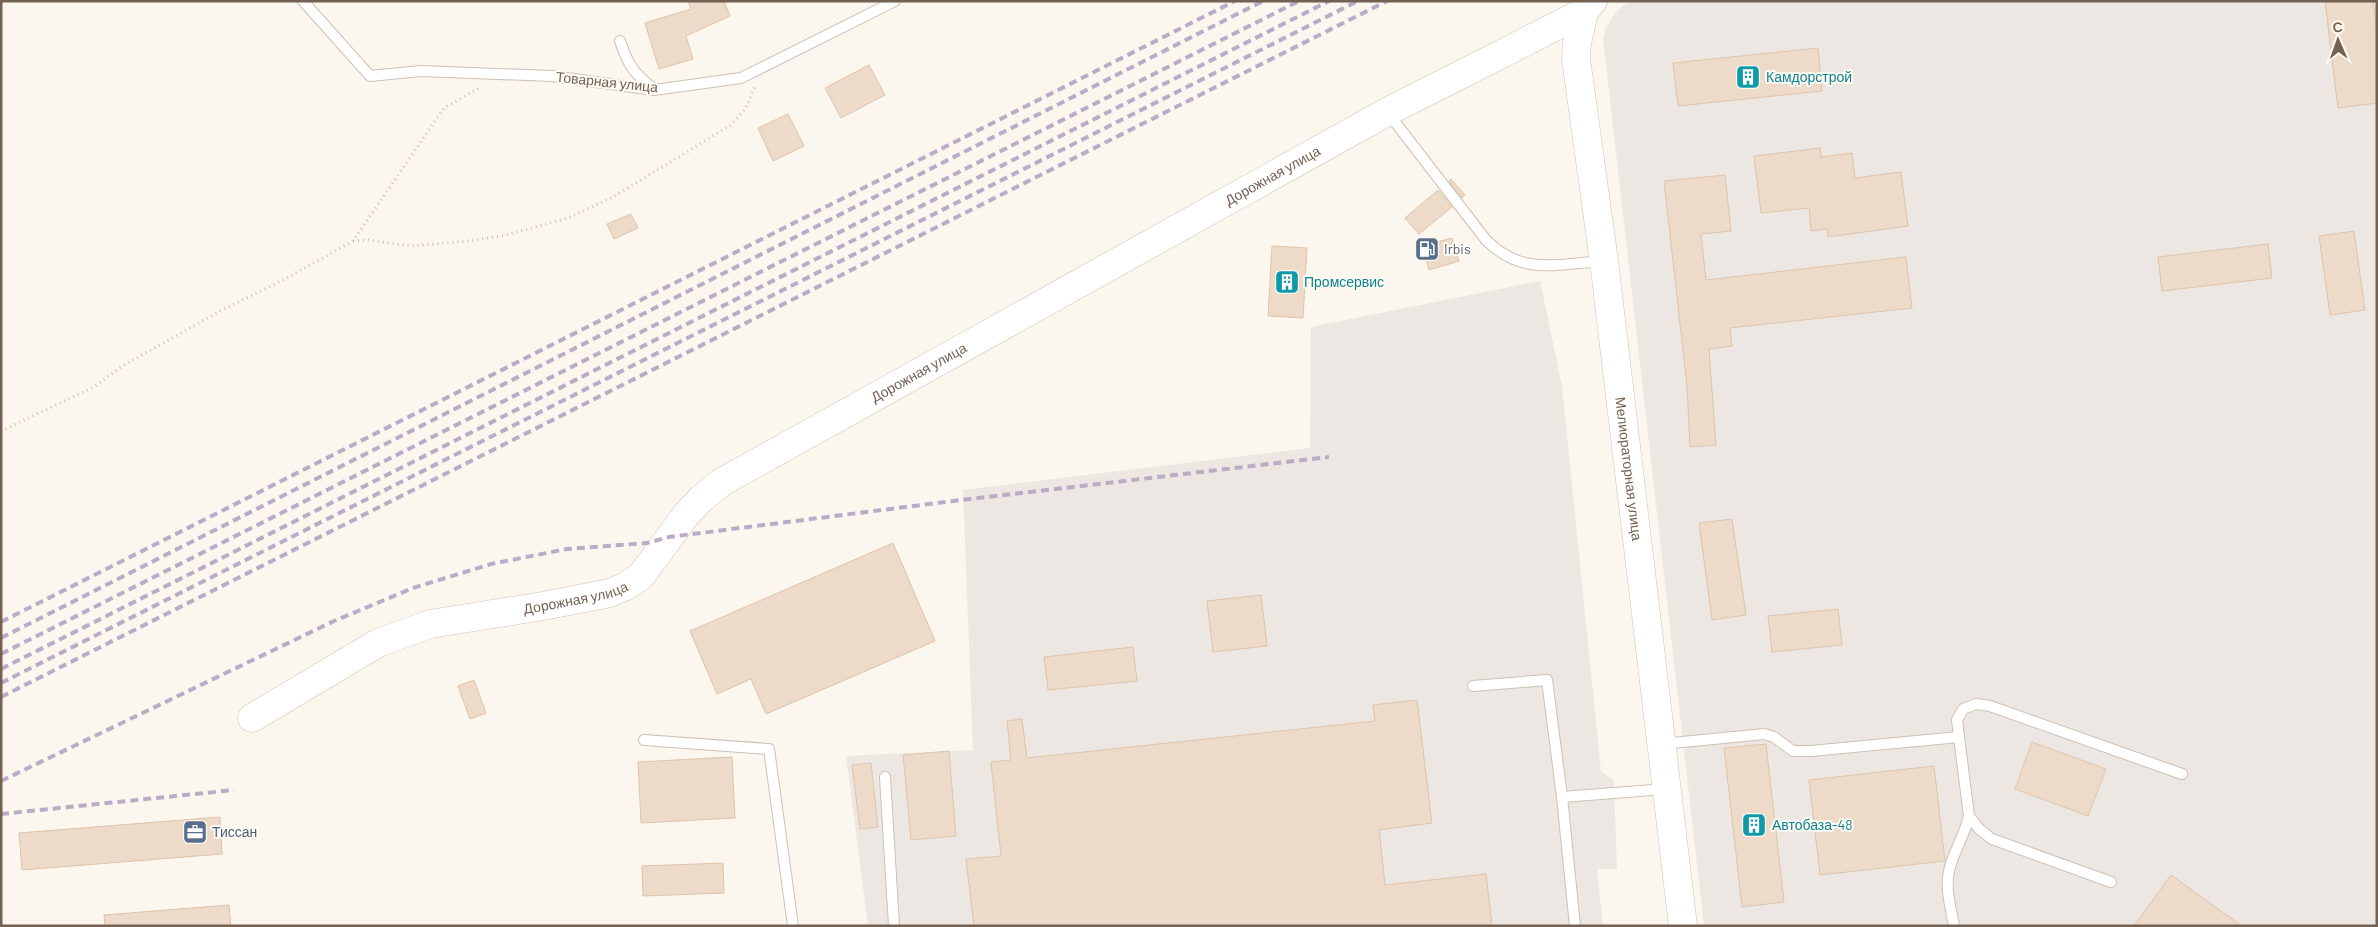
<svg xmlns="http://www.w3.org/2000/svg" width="2378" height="927" viewBox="0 0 2378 927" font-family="Barlow,sans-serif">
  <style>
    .industrial { fill: #ece7e2 }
    .building { fill: #eedac8; stroke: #dfc3aa }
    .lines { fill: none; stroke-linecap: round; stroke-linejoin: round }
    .lane-casing { stroke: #cdc1b4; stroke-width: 12 }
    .secondary-casing { stroke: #cfc2b2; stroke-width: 29 }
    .path { stroke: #d4beaa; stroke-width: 3; stroke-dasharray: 1 4; stroke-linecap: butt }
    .lane { stroke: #fff; stroke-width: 10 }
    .secondary { stroke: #fff; stroke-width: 28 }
    .rail { stroke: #bcabc6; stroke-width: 4; stroke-dasharray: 8 5; stroke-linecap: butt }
    .labels { text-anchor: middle; stroke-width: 4; stroke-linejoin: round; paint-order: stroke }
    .culture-label { font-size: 14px; fill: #0d838f; stroke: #fefbf4; text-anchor: start }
    .street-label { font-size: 14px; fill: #756152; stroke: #fefbf4 }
    .service-label { font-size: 14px; fill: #4e5e75; stroke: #fefbf4; text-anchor: start }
  </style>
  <rect width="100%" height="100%" fill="#fbf7ee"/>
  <g class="industrial">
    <polygon points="1629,1 2377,1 2377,926 1704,926 1603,39 1605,30 1615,13"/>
    <polygon points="1540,281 1562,386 1601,771 1614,781 1617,869 1597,869 1603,926 868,926 846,756 973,750 963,490 1310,448 1311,327"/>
  </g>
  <g class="building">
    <polygon points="688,1 724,1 730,16 686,36 693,59 659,69 645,23 691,9"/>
    <polygon points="2325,1 2373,1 2377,31 2377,103 2338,108"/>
    <polygon points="1818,48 1822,91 1678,106 1673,63"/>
    <polygon points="869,65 885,95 841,118 825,88"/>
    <polygon points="788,114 804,146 773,161 758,128"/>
    <polygon points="1820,148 1821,157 1852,153 1855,178 1901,172 1908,226 1828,237 1827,229 1811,231 1809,208 1761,213 1754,156"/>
    <polygon points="1725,175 1731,231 1701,234 1706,280 1906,257 1912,308 1730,328 1732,346 1709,349 1716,445 1690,447 1687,386 1664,181"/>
    <polygon points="1451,179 1465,195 1462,198 1449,181"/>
    <polygon points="1438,190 1452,207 1419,234 1405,218"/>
    <polygon points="631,214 638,228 614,239 607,224"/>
    <polygon points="2354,231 2365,310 2330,315 2319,236"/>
    <polygon points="1452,238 1459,261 1429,270 1422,246"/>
    <polygon points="2268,244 2272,278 2162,291 2158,257"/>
    <polygon points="1272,246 1307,248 1303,318 1268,316"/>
    <polygon points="1732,519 1746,615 1712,620 1699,523"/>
    <polygon points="893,543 935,641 766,714 751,679 717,694 690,631"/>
    <polygon points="1261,595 1267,646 1213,652 1207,601"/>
    <polygon points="1838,609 1842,645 1772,652 1768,616"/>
    <polygon points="1133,647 1137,681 1048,690 1044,657"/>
    <polygon points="474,680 486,713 470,719 458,686"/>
    <polygon points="1417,700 1432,823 1379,830 1385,885 1486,874 1492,926 974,926 966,859 1001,856 991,762 1011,760 1007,721 1022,719 1027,758 1375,721 1373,705"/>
    <polygon points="2032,742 2106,769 2088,816 2015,789"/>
    <polygon points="1766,744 1784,902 1742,907 1724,748"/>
    <polygon points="949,751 956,836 911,840 903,755"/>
    <polygon points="732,757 735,818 641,823 638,762"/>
    <polygon points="871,763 878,827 860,829 852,765"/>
    <polygon points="1934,766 1945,861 1820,875 1809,780"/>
    <polygon points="220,817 222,854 22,870 19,833"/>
    <polygon points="723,863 724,893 643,896 642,866"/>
    <polygon points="2171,875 2242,926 2134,926"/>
    <polygon points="229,905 231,926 105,926 104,915"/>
  </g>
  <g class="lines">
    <defs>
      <g id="lane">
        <polyline points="303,1 370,76 421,71 552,76 654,90 741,78 895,1"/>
        <path d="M 620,41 C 628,65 634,74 654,89"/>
        <path d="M 1388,113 L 1486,240 C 1522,276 1556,264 1603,261"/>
        <polyline points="1473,686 1547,680 1562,797 1666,789"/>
        <polyline points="1959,737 1957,720 1963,709 1976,704 1990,706 2182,774"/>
        <polyline points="644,740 769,749 793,926"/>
        <polyline points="1662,744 1764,734 1774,737 1793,751 1811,751 1959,737 1969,816 1979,829 1992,839 2111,882"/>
        <polyline points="885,777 894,926"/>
        <polyline points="1562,797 1575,926"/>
        <path d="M 1954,926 C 1951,908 1945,889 1949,871 C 1953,852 1965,835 1969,816"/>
      </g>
      <g id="secondary">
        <path id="s1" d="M 1584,12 L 1577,43 L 1576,59 L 1604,261 L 1683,926"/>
        <path id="s2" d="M 252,718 L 378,643 L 430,624 L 543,606 L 610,593 L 626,586 L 641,576 L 686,515 L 701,499 L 722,482 L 1387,112 L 1584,12 L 1593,1"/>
      </g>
    </defs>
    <use href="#lane" class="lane-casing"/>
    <use href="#secondary" class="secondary-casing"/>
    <g class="path">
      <polyline points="353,241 368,240 412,246 467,241 502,236 568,218 613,197 731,125 745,109 756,85"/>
      <polyline points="1,431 94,387 121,367 220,311 285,279 353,241 444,108 479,88"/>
    </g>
    <use href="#lane" class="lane"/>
    <use href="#secondary" class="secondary"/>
    <g class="rail">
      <polyline points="1,622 1235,1"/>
      <polyline points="1,638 1263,1"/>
      <polyline points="1,654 1299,1"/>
      <polyline points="1,669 1329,1"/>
      <polyline points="1,683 1358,1"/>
      <polyline points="1,697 1387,1"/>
      <polyline points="1,781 334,621 413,588 491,564 567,549 647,543 669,537 953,501 1329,457"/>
      <polyline points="1,814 234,790"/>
    </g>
  </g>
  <defs>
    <symbol id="building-square" viewBox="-11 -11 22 22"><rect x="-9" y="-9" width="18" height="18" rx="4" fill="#0f9aa8" stroke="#fefbf4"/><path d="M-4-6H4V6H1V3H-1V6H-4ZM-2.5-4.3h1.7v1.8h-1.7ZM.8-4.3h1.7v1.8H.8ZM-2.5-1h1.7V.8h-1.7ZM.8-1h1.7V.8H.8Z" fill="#fff"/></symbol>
    <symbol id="fuel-square" viewBox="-11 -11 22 22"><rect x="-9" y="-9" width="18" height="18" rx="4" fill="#5c6f8a" stroke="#fefbf4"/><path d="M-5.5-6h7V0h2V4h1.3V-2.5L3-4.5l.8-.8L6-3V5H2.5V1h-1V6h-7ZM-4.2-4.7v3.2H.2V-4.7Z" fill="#fff"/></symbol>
    <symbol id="office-square" viewBox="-11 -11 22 22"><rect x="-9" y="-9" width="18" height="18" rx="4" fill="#5c6f8a" stroke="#fefbf4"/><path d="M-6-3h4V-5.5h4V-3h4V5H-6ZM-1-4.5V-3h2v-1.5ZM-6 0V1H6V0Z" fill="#fff"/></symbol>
  </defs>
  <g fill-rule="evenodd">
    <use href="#building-square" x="1734" y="63" width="28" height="28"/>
    <use href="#fuel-square" x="1413" y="235" width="28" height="28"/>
    <use href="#building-square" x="1273" y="268" width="28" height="28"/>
    <use href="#building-square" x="1740" y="811" width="28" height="28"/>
    <use href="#office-square" x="181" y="818" width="28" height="28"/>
  </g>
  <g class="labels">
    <g class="culture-label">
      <text x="1766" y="82">Камдорстрой</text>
      <text x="1304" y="287">Промсервис</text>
      <text x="1772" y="830">Автобаза-48</text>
    </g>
    <g class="street-label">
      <text transform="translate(607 82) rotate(6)" y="5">Товарная улица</text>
      <text dy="5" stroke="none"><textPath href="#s2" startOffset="1175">Дорожная улица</textPath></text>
      <text dy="5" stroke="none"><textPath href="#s2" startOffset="770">Дорожная улица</textPath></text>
      <text dy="5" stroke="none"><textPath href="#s1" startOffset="461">Мелиораторная улица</textPath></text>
      <text dy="5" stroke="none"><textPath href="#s2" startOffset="350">Дорожная улица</textPath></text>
    </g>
    <g class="service-label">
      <text x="1444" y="254">Irbis</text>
      <text x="212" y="837">Тиссан</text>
    </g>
  </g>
  <rect width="2378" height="927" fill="none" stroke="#756152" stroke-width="5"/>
  <g transform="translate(2338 40) rotate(358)" stroke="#fefbf4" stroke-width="4" paint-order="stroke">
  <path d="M0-4L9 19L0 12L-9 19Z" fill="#756152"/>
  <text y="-8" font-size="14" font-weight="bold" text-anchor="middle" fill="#756152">С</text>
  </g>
</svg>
